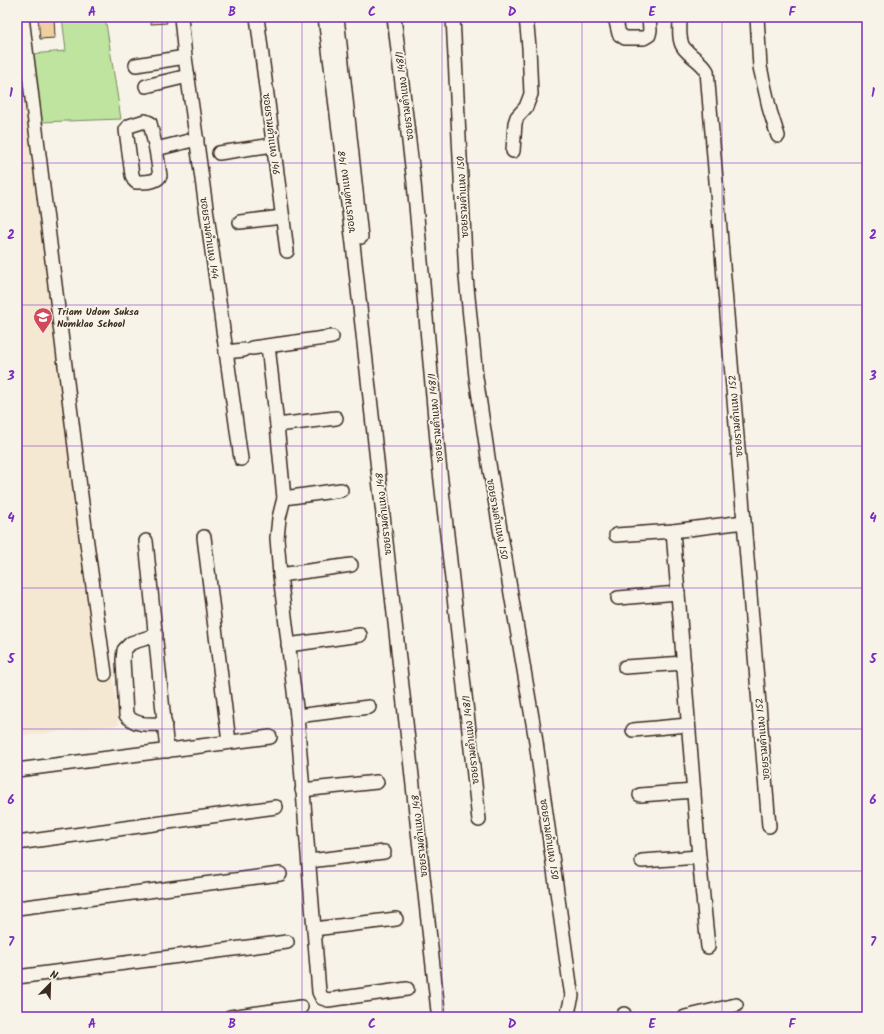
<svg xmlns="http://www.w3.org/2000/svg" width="884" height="1034" viewBox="0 0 884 1034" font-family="Kalam,'Playpen Sans Thai',sans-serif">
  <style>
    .built { fill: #f4e8d3 }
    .green { fill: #bee49f; stroke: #7c875e }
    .building { fill: #eecfa1; stroke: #3b2a1e }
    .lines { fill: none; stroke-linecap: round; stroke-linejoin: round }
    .minor-casing { stroke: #3b2a1e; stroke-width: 16 }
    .minor { stroke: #f7f3e8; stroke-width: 13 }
    .grid { fill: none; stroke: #7b2cbf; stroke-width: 1; stroke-opacity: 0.55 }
    .labels { text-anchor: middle; stroke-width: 3.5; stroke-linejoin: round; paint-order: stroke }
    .street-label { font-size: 10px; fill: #3b2a1e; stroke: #f7f3e8 }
    .poi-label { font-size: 10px; font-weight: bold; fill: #3b2a1e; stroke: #f7f3e8; text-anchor: start }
    .neatline { fill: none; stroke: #7b2cbf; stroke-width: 1.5 }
    .grid-label { font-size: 13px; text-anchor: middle; font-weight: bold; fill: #7b2cbf }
  </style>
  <rect width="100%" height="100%" fill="#f7f3e8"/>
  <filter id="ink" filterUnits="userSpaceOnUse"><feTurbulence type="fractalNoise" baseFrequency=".025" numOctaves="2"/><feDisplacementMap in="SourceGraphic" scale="8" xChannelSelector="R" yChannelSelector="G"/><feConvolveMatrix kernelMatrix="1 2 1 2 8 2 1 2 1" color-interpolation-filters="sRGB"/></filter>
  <g filter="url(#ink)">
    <polygon class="built" points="17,17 27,17 119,725 17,736"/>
    <polygon class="green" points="62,17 105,17 121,119 41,122 32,54 66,51"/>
    <g class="building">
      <polygon points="38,17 54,17 55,38 40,39"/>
      <polygon points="151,17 166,17 167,23 151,24"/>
    </g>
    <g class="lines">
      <defs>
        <g id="minor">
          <polyline points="22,17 86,536 105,674"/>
          <polyline points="181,17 185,57 241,459"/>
          <polyline points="257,17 287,251"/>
          <polyline points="325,17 353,244 438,1011"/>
          <polyline points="337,17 361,237"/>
          <polyline points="394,17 414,183 439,463 479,820"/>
          <polyline points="453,17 466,277 476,377 489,464 535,735 570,984 572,996 567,1017"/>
          <polyline points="615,17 619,34 625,38 644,38 649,35 650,30 649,17"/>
          <path d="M 680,17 C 680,27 678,41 684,48 C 691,57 701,61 707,71 L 769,826"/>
          <polyline points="757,17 760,67 770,111 778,136"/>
          <polyline points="136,65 185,57"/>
          <polyline points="146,86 188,76"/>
          <path d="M 145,121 L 150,123 L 156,149 L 160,176 C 155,183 144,182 136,182 L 134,180 L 132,175 L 126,130 L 129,126 Z"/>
          <polyline points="156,149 197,139"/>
          <polyline points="513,151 515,123 517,117 526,107 531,94 529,47 526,17"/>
          <polyline points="219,153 273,145"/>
          <polyline points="240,222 282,217"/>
          <polyline points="268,346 277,425 284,498 279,518 277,538 280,575 297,716 319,992 322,998 328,1000 407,989"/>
          <polyline points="252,348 332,337"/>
          <polyline points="226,352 244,350"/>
          <polyline points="277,425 336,418"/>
          <polyline points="284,498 341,490"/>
          <polyline points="673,531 699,857 708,947"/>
          <polyline points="616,535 673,531 744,522"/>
          <polyline points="204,537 229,742"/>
          <polyline points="146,541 167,751"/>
          <polyline points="280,575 351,565"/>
          <polyline points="618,598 678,593"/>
          <path d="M 156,635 L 131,643 L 124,650 L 123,660 L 126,715 C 137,727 150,724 165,724"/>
          <polyline points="288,645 360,635"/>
          <polyline points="625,667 684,663"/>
          <polyline points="297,716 369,707"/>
          <polyline points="633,730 688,725"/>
          <polyline points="17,770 270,737"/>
          <polyline points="302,790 377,782"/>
          <polyline points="640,795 694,791"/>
          <polyline points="17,843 276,807"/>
          <polyline points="309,861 384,852"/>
          <polyline points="642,861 699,857"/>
          <polyline points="17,908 280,874"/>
          <polyline points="314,929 396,919"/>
          <polyline points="17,977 287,942"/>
          <polyline points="624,1014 624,1017"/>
          <polyline points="230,1017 301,1007"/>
          <polyline points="685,1017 736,1005"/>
        </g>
      </defs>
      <use href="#minor" class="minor-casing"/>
      <use href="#minor" class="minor"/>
    </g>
  </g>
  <path class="grid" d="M 162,17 L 162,1017M 302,17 L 302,1017M 442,17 L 442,1017M 582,17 L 582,1017M 722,17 L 722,1017M 17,163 L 867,163M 17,305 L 867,305M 17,446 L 867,446M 17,588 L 867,588M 17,729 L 867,729M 17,871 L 867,871"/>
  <defs>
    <symbol id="school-pin" viewBox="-11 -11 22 30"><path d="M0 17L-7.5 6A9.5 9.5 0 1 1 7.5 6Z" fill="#d1495b" stroke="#f7f3e8"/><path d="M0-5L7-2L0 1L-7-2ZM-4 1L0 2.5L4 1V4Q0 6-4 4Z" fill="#fff"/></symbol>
  </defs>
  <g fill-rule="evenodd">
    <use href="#school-pin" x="32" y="306" width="22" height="30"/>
  </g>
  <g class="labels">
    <g class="street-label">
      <text transform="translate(404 96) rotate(-97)" y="4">ซอยรามคำแหง 148/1</text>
      <text transform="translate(272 134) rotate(83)" y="4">ซอยรามคำแหง 146</text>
      <text transform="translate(346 192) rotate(-97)" y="4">ซอยรามคำแหง 148</text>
      <text transform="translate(462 197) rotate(-93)" y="4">ซอยรามคำแหง 150</text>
      <text transform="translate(210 238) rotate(82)" y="4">ซอยรามคำแหง 144</text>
      <text transform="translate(735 416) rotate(-95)" y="4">ซอยรามคำแหง 152</text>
      <text transform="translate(435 418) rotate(-95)" y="4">ซอยรามคำแหง 148/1</text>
      <text transform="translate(383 514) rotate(-96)" y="4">ซอยรามคำแหง 148</text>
      <text transform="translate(498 519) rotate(80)" y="4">ซอยรามคำแหง 150</text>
      <text transform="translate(762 739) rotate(-95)" y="4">ซอยรามคำแหง 152</text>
      <text transform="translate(470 740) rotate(-96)" y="4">ซอยรามคำแหง 148/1</text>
      <text transform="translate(419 836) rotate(-96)" y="4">ซอยรามคำแหง 148</text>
      <text transform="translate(550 839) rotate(82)" y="4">ซอยรามคำแหง 150</text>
    </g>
    <g class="poi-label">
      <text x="57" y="315">Triam Udom Suksa<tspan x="57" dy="12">Nomklao School</tspan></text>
    </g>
  </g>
  <rect width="884" height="1034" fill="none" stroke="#f7f3e8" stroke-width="44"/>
  <g transform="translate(50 984) rotate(23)" stroke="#f7f3e8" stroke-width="3" paint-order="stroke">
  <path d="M0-3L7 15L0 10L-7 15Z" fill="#3b2a1e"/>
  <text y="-6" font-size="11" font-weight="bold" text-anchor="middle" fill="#3b2a1e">N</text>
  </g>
  <rect x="22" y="22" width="840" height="990" class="neatline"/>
  <g class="grid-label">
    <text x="92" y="16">A</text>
    <text x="232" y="16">B</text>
    <text x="372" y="16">C</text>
    <text x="512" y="16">D</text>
    <text x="652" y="16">E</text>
    <text x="792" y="16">F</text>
    <text x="11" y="97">1</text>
    <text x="873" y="97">1</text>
    <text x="11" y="239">2</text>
    <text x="873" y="239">2</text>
    <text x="11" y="380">3</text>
    <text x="873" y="380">3</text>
    <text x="11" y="522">4</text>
    <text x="873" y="522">4</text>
    <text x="11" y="663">5</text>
    <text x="873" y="663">5</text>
    <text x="11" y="804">6</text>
    <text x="873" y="804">6</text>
    <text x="11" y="946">7</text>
    <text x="873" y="946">7</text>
    <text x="92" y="1028">A</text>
    <text x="232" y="1028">B</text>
    <text x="372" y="1028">C</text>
    <text x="512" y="1028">D</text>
    <text x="652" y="1028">E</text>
    <text x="792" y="1028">F</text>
  </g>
</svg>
